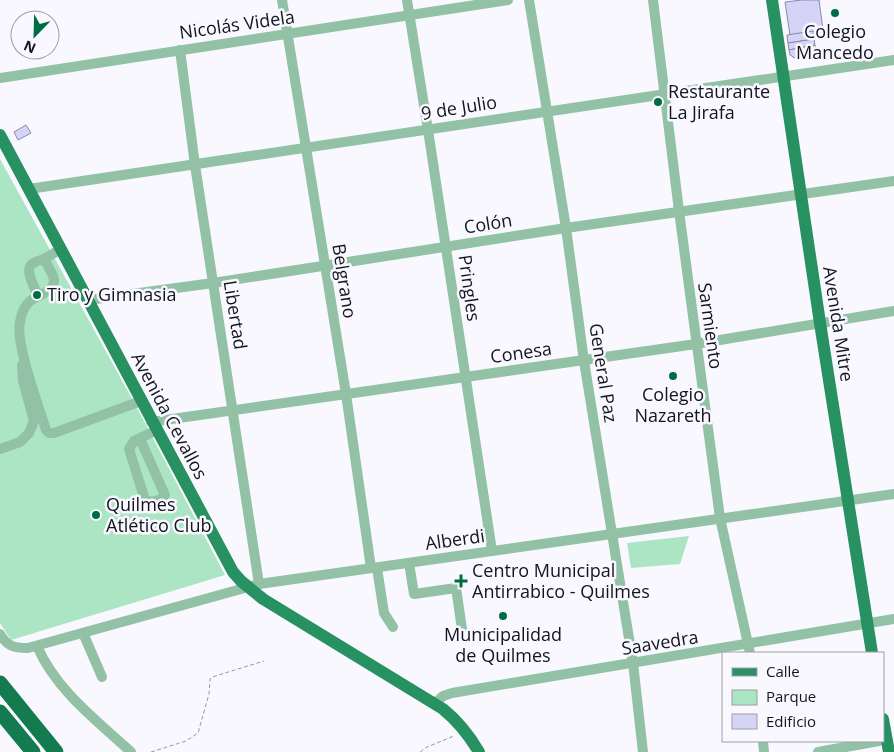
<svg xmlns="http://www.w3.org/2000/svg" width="894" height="752" viewBox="0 0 894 752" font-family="'Open Sans',sans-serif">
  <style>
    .green { fill: #abe5c4 }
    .building { fill: #d5d4f7; stroke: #8a89a6 }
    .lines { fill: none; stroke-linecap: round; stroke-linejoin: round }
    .path { stroke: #9898a0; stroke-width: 1; stroke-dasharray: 4 2.5; stroke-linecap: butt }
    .minor { stroke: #92c1a6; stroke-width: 10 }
    .major { stroke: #289161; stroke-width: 12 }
    .highway { stroke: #147a4f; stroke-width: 15 }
    .poi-dot { fill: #006c43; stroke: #f8f8fe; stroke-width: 2 }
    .labels { text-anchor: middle; stroke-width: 5; stroke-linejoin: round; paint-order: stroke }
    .street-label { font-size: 18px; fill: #14141f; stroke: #f8f8fe }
    .poi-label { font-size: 18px; fill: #14141f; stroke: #f8f8fe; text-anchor: start }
  </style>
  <rect width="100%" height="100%" fill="#f8f8fe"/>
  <g class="green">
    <polygon points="0,159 136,406 225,575 11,640 0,623"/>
    <polygon points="689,536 680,564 631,568 627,543"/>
  </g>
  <g class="building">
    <polygon points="802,0 819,0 823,30 790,35 785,2"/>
    <polygon points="813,31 814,39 788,43 787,35"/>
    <polygon points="814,39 815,45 789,50 788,43"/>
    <polygon points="815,45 817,54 795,58 790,55 789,50"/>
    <polygon points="26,125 31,133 18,140 14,132"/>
  </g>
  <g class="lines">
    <g class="path">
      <polyline points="151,752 186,741 198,733 209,694 210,679 212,677 264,661"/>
      <polyline points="420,752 427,747 454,736"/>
    </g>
    <g class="minor">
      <polyline points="282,0 346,394 371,568"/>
      <polyline points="407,0 428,130 492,551"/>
      <polyline points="529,0 566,228 584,361 633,663 643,752"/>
      <polyline points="653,0 679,211 720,518 750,653"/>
      <polyline points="180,50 195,165 259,584"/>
      <polyline points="0,78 508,0"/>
      <polyline points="29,189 894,60"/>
      <path d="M 61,249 L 44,259 C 47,265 53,273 54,280 C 55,292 36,295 29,302 C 24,307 21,315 20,322 C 15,343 39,407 46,430 L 49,433 L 54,433 L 141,401"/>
      <path d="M 38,296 C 35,288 24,270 32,264 C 35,262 40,260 44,259"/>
      <polyline points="88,300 213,283 566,228 894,181"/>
      <polyline points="151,422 696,344 894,311"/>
      <path d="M 140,439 L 165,495 C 161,501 151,503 145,500 L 129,449 L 134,441 L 157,430"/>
      <polyline points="0,449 20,442 29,433 34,421 23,381 22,365"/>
      <polyline points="409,563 414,594 456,588 462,629"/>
      <polyline points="377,568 384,613 393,627"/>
      <polyline points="83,633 102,677"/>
      <path d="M 0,634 C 7,646 13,648 28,648 L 259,584 L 894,494"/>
      <path d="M 37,646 C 56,690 96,720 131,752"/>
      <polyline points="434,704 443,696 452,693 894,619"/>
      <polyline points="763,741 764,752"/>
      <polyline points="818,752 879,741"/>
    </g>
    <g class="major">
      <polyline points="772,0 820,323 872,653"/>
      <path d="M 0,135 L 233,572 L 241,581 L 263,599 L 443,709 C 459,722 469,735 479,752"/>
      <polyline points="883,719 889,752"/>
    </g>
    <g class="highway">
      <polyline points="0,683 56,752"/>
      <polyline points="0,712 33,752"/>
    </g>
  </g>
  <g class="poi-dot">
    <circle cx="835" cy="13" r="5"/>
    <circle cx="658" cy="102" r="5"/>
    <circle cx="37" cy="295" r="5"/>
    <circle cx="673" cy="376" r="5"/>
    <circle cx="96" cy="515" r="5"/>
    <path d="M458.5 573.5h5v5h5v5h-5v5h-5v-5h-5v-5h5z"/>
    <circle cx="503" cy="616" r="5"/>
  </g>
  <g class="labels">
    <g class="street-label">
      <text transform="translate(237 25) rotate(-8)" y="6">Nicolás Videla</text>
      <text transform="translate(459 108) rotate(-9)" y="6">9 de Julio</text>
      <text transform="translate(488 224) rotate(-9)" y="6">Colón</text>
      <text transform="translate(344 281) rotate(81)" y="6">Belgrano</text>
      <text transform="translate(469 288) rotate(82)" y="6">Pringles</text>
      <text transform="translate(235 315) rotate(81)" y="6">Libertad</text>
      <text transform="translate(838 324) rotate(81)" y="6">Avenida Mitre</text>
      <text transform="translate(710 326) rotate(82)" y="6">Sarmiento</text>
      <text transform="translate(521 353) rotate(-8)" y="6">Conesa</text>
      <text transform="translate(603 373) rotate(81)" y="6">General Paz</text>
      <text transform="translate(169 416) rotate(62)" y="6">Avenida Cevallos</text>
      <text transform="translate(455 540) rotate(-8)" y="6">Alberdi</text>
      <text transform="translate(660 643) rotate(-9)" y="6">Saavedra</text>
    </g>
    <g class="poi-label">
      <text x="835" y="38" text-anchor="middle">Colegio<tspan x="835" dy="21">Mancedo</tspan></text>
      <text x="668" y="98">Restaurante<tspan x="668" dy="21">La Jirafa</tspan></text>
      <text x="47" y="301">Tiro y Gimnasia</text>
      <text x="673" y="401" text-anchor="middle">Colegio<tspan x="673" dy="21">Nazareth</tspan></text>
      <text x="106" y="511">Quilmes<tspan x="106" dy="21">Atlético Club</tspan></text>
      <text x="472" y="577">Centro Municipal<tspan x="472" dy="21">Antirrabico - Quilmes</tspan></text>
      <text x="503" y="641" text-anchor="middle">Municipalidad<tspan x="503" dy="21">de Quilmes</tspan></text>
    </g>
  </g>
  <rect x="722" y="652" width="162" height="90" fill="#f8f8fe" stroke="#9d9da5"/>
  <rect x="732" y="668" width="25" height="8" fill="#289161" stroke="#9d9da5"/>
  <text x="766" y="677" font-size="15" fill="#14141f">Calle</text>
  <rect x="732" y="690" width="25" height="15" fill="#abe5c4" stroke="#9d9da5"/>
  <text x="766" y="702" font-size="15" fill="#14141f">Parque</text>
  <rect x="732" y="714" width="25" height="15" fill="#d5d4f7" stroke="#9d9da5"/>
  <text x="766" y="727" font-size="15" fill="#14141f">Edificio</text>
  <g transform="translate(35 35) rotate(203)"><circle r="24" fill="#f8f8fe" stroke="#9d9da5"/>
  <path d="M0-4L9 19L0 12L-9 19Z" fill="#006c43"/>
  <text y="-8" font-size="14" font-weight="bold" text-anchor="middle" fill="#14141f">N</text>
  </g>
</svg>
